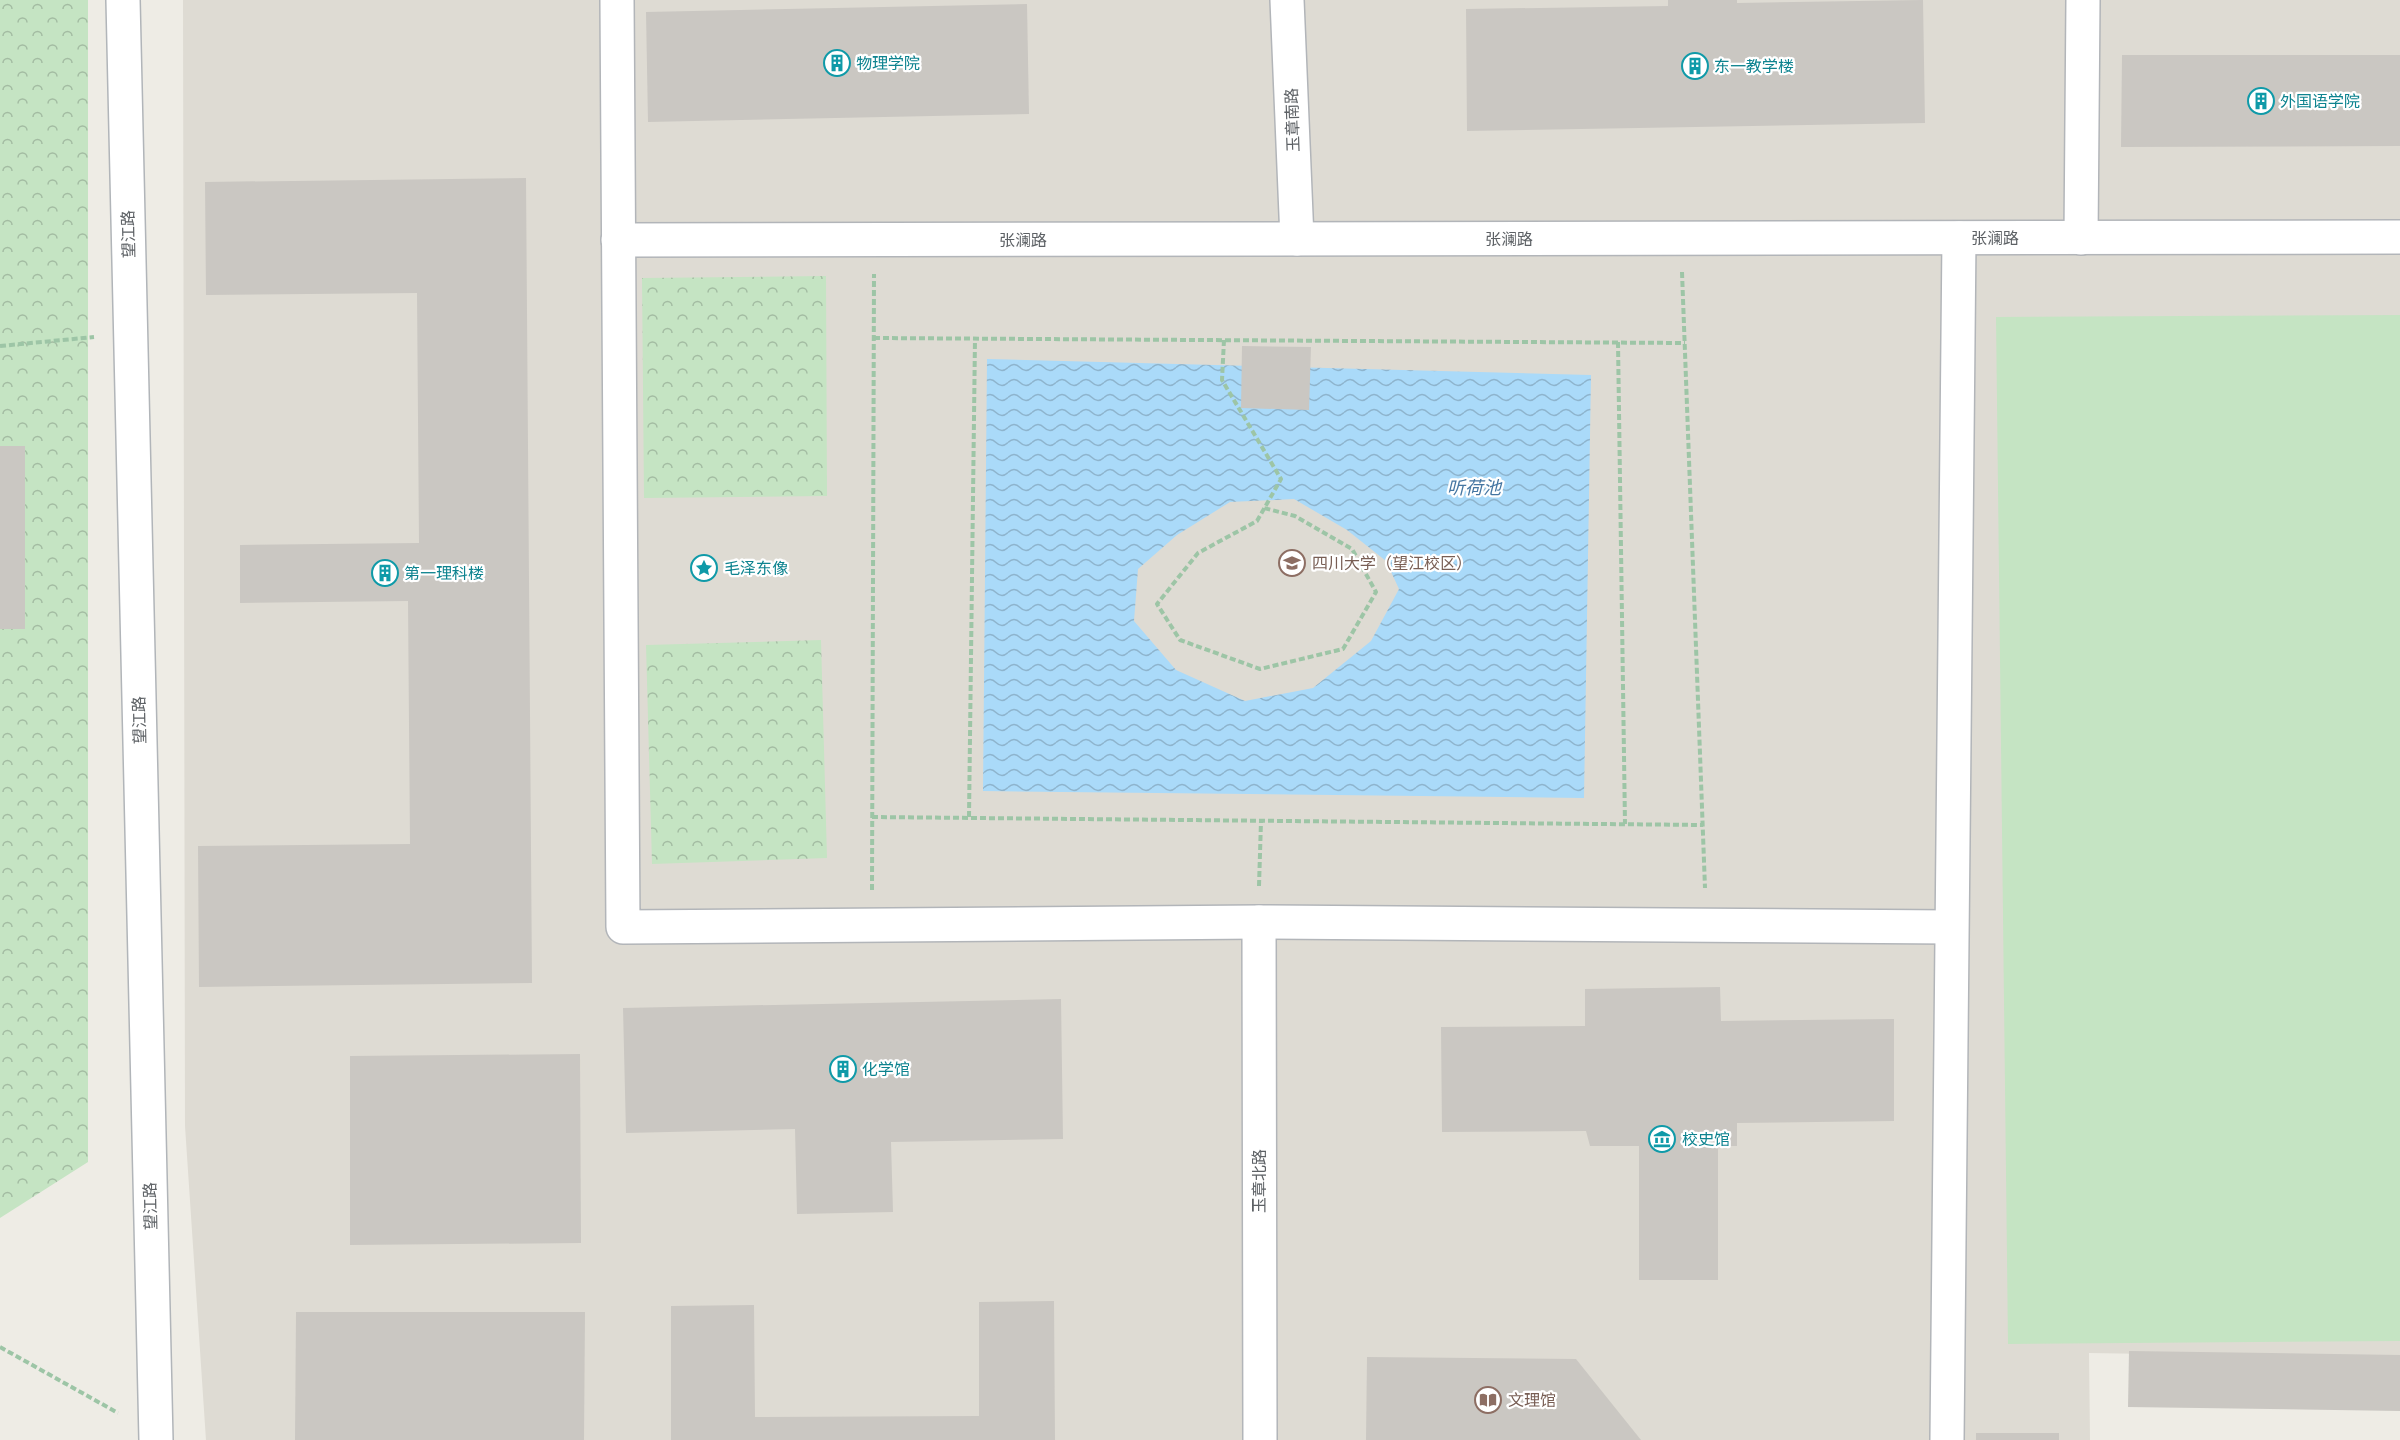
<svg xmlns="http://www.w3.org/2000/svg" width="2400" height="1440" viewBox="0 0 2400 1440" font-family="Mulish,'Noto Sans SC',sans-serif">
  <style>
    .education { fill: #dedbd3 }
    .park { fill: url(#park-crowns) }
    .pitch { fill: #c5e4c3 }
    .water { fill: url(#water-waves); fill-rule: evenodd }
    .building { fill: #cac7c2 }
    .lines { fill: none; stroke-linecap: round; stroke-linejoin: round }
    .street-casing { stroke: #b2b5b9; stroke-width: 36 }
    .secondary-casing { stroke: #b1b5b9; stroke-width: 36 }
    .path { stroke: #9dc5a6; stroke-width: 4; stroke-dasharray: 6 3; stroke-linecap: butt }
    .street { stroke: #fff; stroke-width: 33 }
    .secondary { stroke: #fff; stroke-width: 33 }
    .labels { text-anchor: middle; stroke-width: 4.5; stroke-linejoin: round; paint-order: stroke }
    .culture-label { font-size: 16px; fill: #0d838f; stroke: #fff; text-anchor: start }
    .street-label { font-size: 16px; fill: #5d6165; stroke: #fff }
    .education-label { font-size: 16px; fill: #785e54; stroke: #fff; text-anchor: start }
    .water-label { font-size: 18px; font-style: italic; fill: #4576a2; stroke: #fff }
  </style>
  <defs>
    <pattern id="park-crowns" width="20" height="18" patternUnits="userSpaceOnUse" patternTransform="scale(1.5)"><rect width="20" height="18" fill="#c5e4c3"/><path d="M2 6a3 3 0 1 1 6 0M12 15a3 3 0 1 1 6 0" fill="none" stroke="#a3bca2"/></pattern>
    <pattern id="water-waves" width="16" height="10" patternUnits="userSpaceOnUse" patternTransform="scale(1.5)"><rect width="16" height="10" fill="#aadaf9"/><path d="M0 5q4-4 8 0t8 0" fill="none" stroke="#8eb4cd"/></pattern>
  </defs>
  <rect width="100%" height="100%" fill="#eeece5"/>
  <polygon class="education" points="183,0 2400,0 2400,1358 2089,1353 2090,1440 206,1440 185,1126"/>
  <g class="park">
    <polygon points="0,0 88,0 88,1162 0,1218"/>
    <polygon points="826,276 827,496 644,498 642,278"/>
    <polygon points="821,640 827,858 652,864 646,645"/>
  </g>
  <polygon class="pitch" points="2400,315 2400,1341 2008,1344 1996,317"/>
  <path class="water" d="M 987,359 L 1591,375 L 1584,798 L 983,791 ZM 1294,499 L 1347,530 L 1386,561 L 1399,589 L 1371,641 L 1313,688 L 1245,701 L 1176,670 L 1134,621 L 1138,569 L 1177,535 L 1230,502 Z"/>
  <g class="building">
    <polygon points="1668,0 1737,0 1737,3 1923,0 1925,123 1467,131 1466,9 1668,6"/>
    <polygon points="1027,4 1029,114 648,122 646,12"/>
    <polygon points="2122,55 2400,55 2400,146 2121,147"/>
    <polygon points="526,178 532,983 199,987 198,846 410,844 408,601 240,603 240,545 419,543 417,293 206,295 205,182"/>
    <polygon points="1242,346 1311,347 1309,410 1241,408"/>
    <rect x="0" y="446" width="25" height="183"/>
    <polygon points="1720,987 1721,1021 1894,1019 1894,1121 1737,1123 1737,1146 1718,1146 1718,1280 1639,1280 1639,1146 1590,1146 1586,1131 1442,1132 1441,1027 1585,1026 1585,989"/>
    <polygon points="1061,999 1063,1139 891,1142 893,1212 797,1214 795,1129 626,1133 623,1008"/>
    <polygon points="580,1054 581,1243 350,1245 350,1056"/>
    <polygon points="1054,1301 1055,1440 671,1440 671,1306 754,1305 755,1417 979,1416 979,1302"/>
    <polygon points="296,1312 585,1312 584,1440 295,1440"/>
    <polygon points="2129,1351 2400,1355 2400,1411 2128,1407"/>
    <polygon points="1367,1357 1576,1359 1641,1440 1366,1440"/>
    <rect x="1976" y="1433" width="83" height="7"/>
  </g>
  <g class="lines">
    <defs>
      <g id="street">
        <polyline points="617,0 623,927 1259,922 1951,927"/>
        <polyline points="1287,0 1297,239"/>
        <polyline points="2081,238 2083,0"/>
        <polyline points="618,240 2400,237"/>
        <polyline points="1259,922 1260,1440"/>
        <polyline points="1947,1440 1959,238"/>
      </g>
      <polyline id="secondary" points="123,0 156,1440"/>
    </defs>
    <use href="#street" class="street-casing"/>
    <use href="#secondary" class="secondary-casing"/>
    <g class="path">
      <polyline points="1682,272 1705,888"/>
      <polyline points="874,338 1685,343"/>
      <polyline points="1224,340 1222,380 1281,479 1257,521 1198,553 1157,604 1180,640 1260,669 1343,649 1376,592 1352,549 1295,516 1264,508"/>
      <polyline points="1618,342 1625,824"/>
      <polyline points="0,346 94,337"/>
      <polyline points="872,817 1703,825"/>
      <polyline points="969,817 975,338"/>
      <polyline points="1259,886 1261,821"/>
      <polyline points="872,890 874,274"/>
      <polyline points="0,1347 118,1413"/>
    </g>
    <use href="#street" class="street"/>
    <use href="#secondary" class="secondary"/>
  </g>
  <defs>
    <symbol id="building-ring" viewBox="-11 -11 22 22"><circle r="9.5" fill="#fff" stroke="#0f9aa8" stroke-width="1.5"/><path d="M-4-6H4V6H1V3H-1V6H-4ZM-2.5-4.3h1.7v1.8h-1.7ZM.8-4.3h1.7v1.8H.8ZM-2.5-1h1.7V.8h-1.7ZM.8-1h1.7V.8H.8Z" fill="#0f9aa8"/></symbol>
    <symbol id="university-ring" viewBox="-11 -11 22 22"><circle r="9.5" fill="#fff" stroke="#8d6e63" stroke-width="1.5"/><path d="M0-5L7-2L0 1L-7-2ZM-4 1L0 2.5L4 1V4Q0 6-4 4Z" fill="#8d6e63"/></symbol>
    <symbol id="sight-ring" viewBox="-11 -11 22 22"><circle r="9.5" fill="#fff" stroke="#0f9aa8" stroke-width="1.5"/><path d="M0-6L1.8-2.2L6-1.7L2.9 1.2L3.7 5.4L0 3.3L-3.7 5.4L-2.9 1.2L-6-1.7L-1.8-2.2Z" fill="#0f9aa8"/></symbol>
    <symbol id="museum-ring" viewBox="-11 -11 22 22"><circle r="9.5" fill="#fff" stroke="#0f9aa8" stroke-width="1.5"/><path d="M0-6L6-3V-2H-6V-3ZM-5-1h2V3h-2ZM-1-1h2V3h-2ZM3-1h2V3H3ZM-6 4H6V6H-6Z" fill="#0f9aa8"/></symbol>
    <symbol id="library-ring" viewBox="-11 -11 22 22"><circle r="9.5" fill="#fff" stroke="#8d6e63" stroke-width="1.5"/><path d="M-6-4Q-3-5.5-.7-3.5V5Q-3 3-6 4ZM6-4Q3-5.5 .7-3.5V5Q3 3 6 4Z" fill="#8d6e63"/></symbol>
  </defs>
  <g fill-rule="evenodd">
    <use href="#building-ring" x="822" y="48" width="30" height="30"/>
    <use href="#building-ring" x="1680" y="51" width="30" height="30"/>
    <use href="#building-ring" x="2246" y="86" width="30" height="30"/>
    <use href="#university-ring" x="1277" y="548" width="30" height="30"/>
    <use href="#sight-ring" x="689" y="553" width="30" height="30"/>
    <use href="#building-ring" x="370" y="558" width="30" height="30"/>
    <use href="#building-ring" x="828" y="1054" width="30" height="30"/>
    <use href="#museum-ring" x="1647" y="1124" width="30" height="30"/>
    <use href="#library-ring" x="1473" y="1385" width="30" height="30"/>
  </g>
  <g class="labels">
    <g class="culture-label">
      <text x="856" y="69">物理学院</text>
      <text x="1714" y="72">东一教学楼</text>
      <text x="2280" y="107">外国语学院</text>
      <text x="724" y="574">毛泽东像</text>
      <text x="404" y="579">第一理科楼</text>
      <text x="862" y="1075">化学馆</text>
      <text x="1682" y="1145">校史馆</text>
    </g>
    <g class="street-label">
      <text transform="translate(1292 120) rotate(-92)" y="6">玉章南路</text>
      <text transform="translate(128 234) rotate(-91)" y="6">望江路</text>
      <text x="1995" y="244">张澜路</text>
      <text x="1509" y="245">张澜路</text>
      <text x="1023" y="246">张澜路</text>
      <text transform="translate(139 720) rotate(-91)" y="6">望江路</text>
      <text transform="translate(1259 1181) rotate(-90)" y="6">玉章北路</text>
      <text transform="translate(150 1206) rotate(-91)" y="6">望江路</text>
    </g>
    <g class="education-label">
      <text x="1312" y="569">四川大学（望江校区）</text>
      <text x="1508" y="1406">文理馆</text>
    </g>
    <g class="water-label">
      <text x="1474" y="494">听荷池</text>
    </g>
  </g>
</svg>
